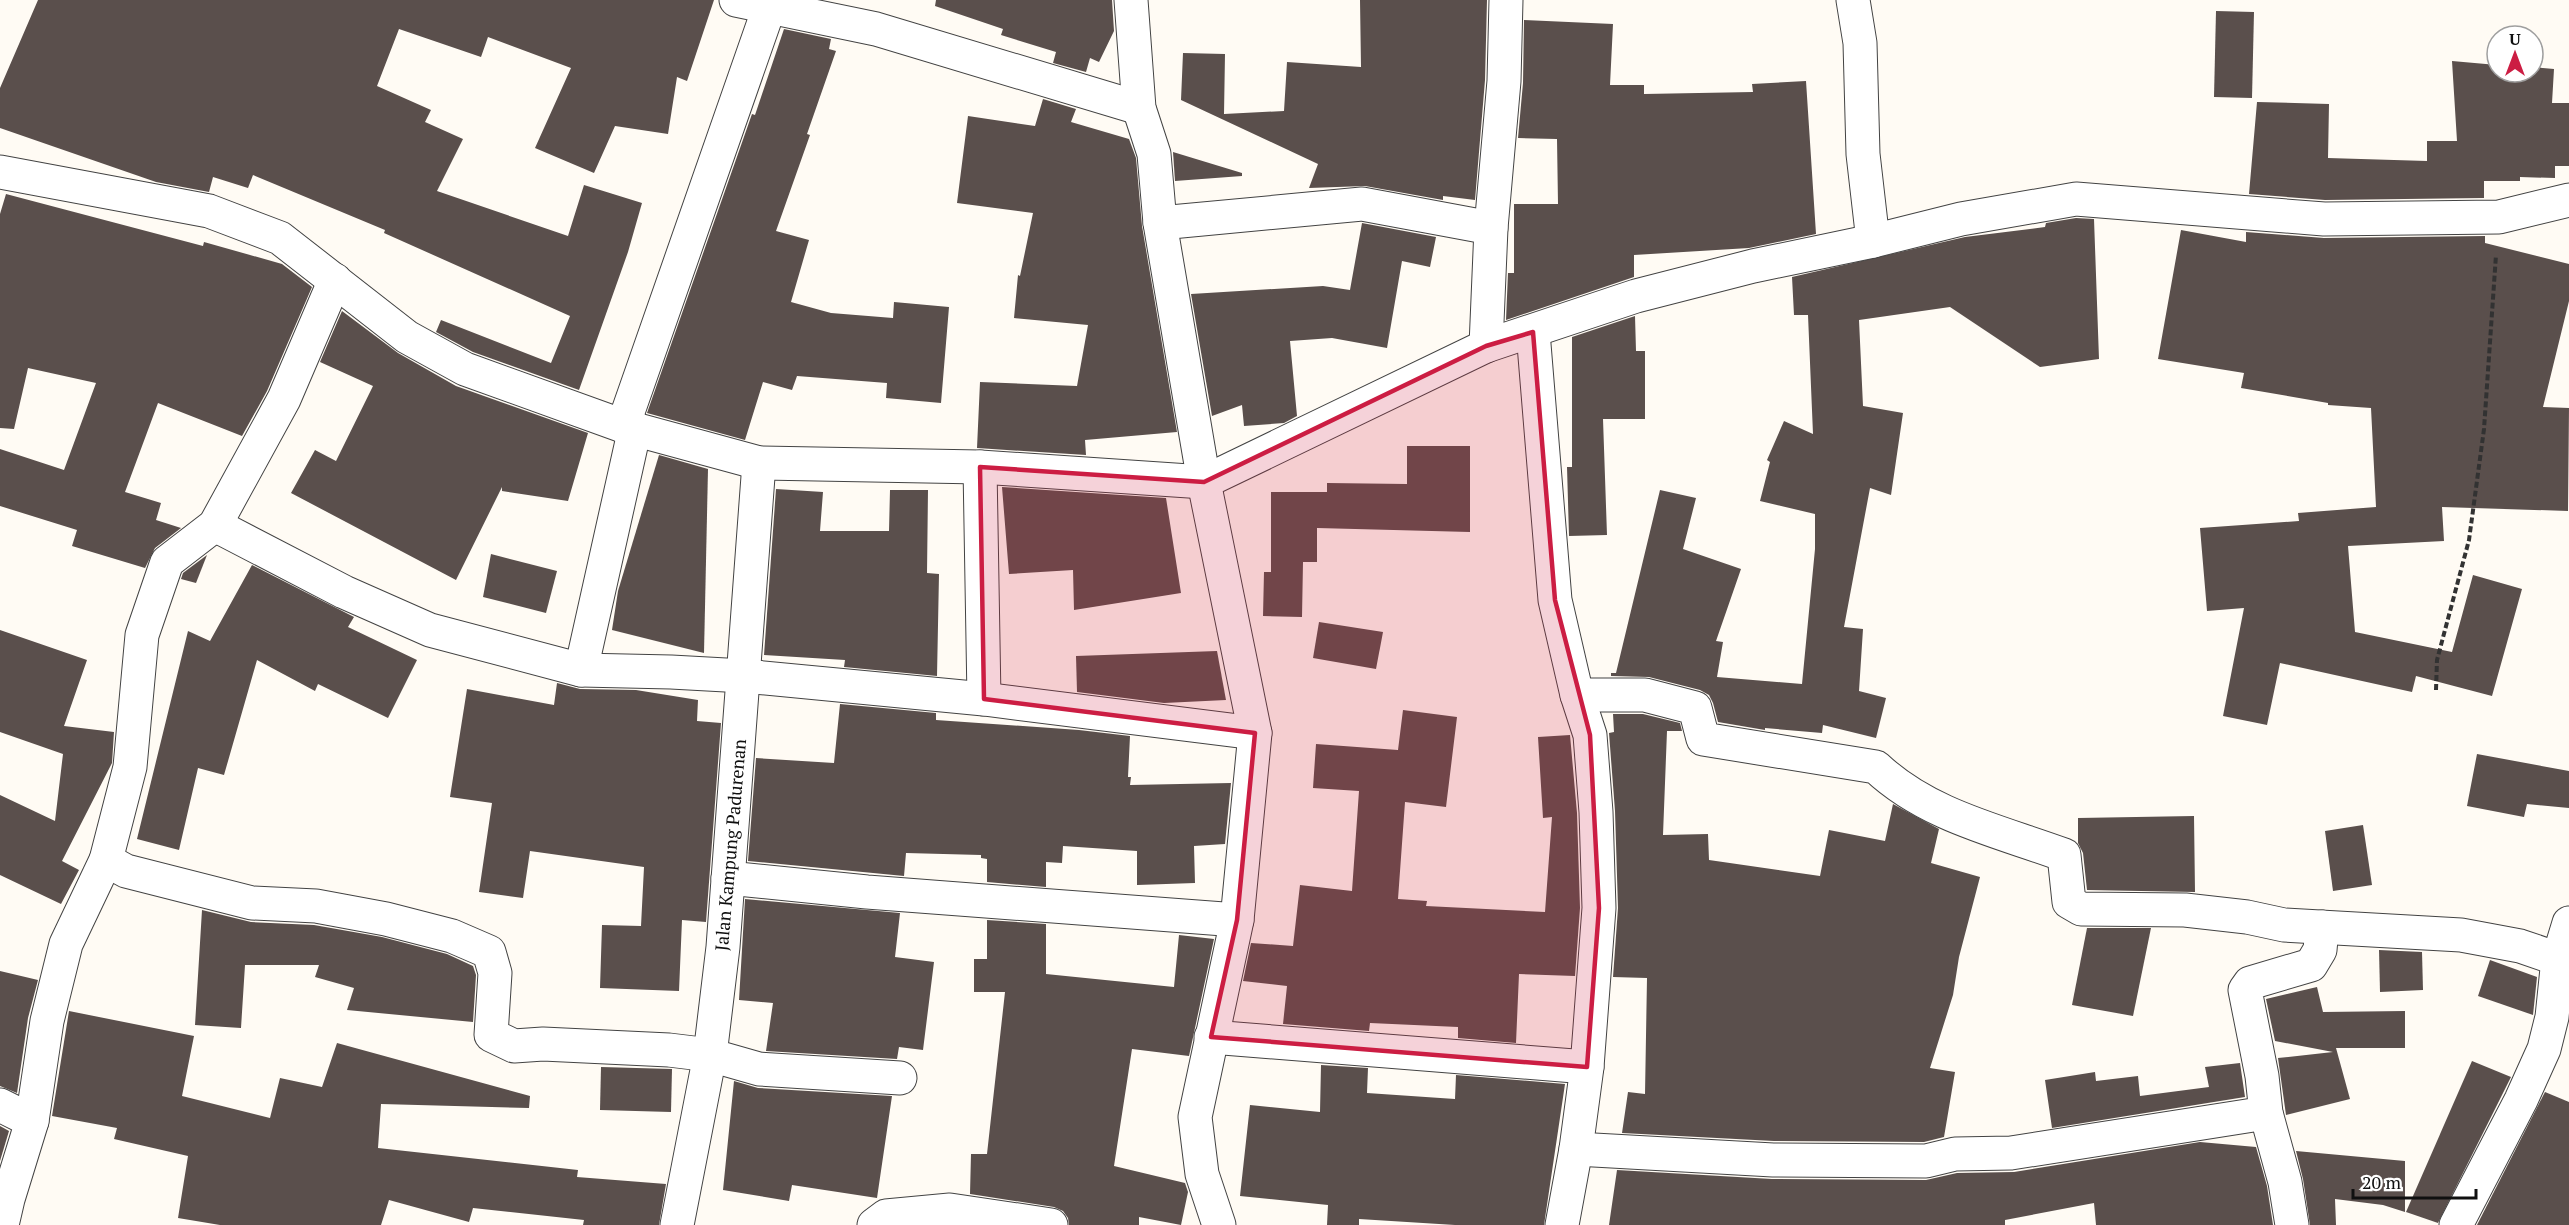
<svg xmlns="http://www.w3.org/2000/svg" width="2569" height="1225" viewBox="0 0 2569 1225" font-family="'PT Serif',serif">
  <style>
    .building { fill: #5a4f4c }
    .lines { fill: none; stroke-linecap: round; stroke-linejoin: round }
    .minor-casing { stroke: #434343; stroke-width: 35 }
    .path { stroke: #323232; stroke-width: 4; stroke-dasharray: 6 3; stroke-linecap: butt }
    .minor { stroke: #fff; stroke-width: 33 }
    .marked { fill: #cc1d43; fill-opacity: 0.2; stroke: #cc1d43; stroke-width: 4.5; stroke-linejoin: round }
    .labels { text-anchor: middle; stroke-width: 6; stroke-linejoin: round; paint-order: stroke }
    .street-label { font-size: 18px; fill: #101010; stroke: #fff }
  </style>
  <rect width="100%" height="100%" fill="#fffbf4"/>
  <g class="building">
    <polygon points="38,0 714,0 687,81 677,77 668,134 615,126 594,173 535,148 571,68 488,37 481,57 399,29 377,86 431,110 425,122 463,139 437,191 568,236 584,185 642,203 628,252 579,390 473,352 436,332 441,320 551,363 570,316 384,233 385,230 253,175 248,188 213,177 209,192 156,182 0,128 0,88"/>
    <polygon points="936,0 1112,0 1114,31 1099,62 1090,58 1086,72 1053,63 1056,52 1001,35 1003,29 935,6"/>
    <polygon points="1360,0 1487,0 1485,80 1475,200 1443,196 1443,200 1365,186 1309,188 1318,164 1181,100 1183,53 1225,54 1224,114 1284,111 1287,62 1361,67"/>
    <polygon points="2216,11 2254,12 2252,98 2214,97"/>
    <polygon points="1524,20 1613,24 1610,85 1644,85 1644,94 1753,92 1752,84 1806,81 1816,234 1749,248 1634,255 1634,277 1506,320 1508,273 1514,273 1514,204 1558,204 1557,139 1518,138 1523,83"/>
    <polygon points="784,29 831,39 829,49 836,51 807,134 810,135 776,231 809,240 791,302 831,313 893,318 894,302 949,307 941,403 886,398 887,383 797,376 792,390 763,382 745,440 647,413 752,114 755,115"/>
    <polygon points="2452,61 2497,65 2497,72 2533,72 2533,67 2554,69 2552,103 2569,103 2569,166 2555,166 2555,178 2520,177 2520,181 2484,181 2484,198 2325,200 2249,194 2257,102 2329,104 2328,158 2427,161 2427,141 2457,141"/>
    <polygon points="1043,99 1076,109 1071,122 1129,139 1136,158 1142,226 1177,432 1085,440 1086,455 977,448 980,382 1077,386 1088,325 1014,318 1018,275 1020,276 1033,213 957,203 968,116 1035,126"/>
    <polygon points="1173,152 1242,173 1242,176 1175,181"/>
    <polygon points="6,194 203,246 204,242 282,264 312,287 267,391 242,436 158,403 125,492 161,503 156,520 181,528 155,548 145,568 72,546 77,530 0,506 0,449 64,470 96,383 28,368 14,429 0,428 0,214"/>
    <polygon points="2076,218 2094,219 2099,359 2040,367 1950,307 1859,320 1863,406 1903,413 1891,495 1870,488 1844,627 1863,629 1859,691 1886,698 1876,738 1823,725 1822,733 1765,728 1765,730 1718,722 1713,703 1709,695 1700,690 1649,677 1611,676 1611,673 1616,673 1660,490 1696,498 1683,549 1741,569 1716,641 1723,642 1717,677 1802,684 1815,549 1815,514 1760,501 1770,462 1767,460 1784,421 1813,434 1808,315 1794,315 1792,277 1965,237 2045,227 2046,223"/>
    <polygon points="1362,223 1436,237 1430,267 1402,261 1387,348 1332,338 1290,341 1297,416 1284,423 1244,426 1242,405 1212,416 1191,294 1323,286 1350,290"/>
    <polygon points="2181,230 2246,242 2246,232 2324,238 2485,236 2485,243 2569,264 2569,301 2543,407 2569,408 2568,511 2442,507 2444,541 2348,546 2355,632 2452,652 2473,575 2522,589 2492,696 2416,676 2412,692 2280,663 2267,725 2223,716 2244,608 2207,611 2200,528 2299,521 2298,513 2376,507 2371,408 2328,405 2328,403 2241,388 2244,373 2158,359"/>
    <polygon points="342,311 398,353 456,386 588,433 568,501 502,491 502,487 456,580 291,493 315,450 336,461 373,386 320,362"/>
    <polygon points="1635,316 1636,351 1645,351 1645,419 1603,419 1607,535 1569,536 1567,467 1572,467 1572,337"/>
    <polygon points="1407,446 1470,446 1470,532 1317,528 1317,562 1303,562 1302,617 1263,616 1264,572 1271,572 1271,492 1327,492 1327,483 1407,484"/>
    <polygon points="659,455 708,469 704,653 612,630 618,591"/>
    <polygon points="1002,487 1166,498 1181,593 1074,610 1073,570 1009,574"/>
    <polygon points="776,489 823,492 820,531 889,531 890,490 928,490 927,573 939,574 937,676 844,667 845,660 764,655"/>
    <polygon points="491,554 557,571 546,613 483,597"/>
    <polygon points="207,555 196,583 181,579 183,573"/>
    <polygon points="252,565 354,617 348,627 417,660 388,718 318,684 315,691 257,660 224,775 198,768 179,850 137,839 188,631 210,641"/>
    <polygon points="1319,622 1383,632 1376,669 1313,658"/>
    <polygon points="0,630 87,660 64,726 114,732 112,763 62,861 79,870 61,904 0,875 0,795 55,821 63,754 0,732"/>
    <polygon points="1217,651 1226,700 1164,703 1077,692 1076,656"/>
    <polygon points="557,683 580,689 636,690 698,700 697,721 721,723 706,922 682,920 679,991 600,988 602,925 641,926 644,867 530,851 523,898 479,892 492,803 450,797 467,689 554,705"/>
    <polygon points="840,704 936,713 936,720 1079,730 1130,736 1128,777 1131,777 1130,785 1231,783 1225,844 1194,846 1195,883 1137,885 1137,851 1063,846 1062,863 1046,862 1046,887 987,882 987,859 981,858 981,855 906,853 904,876 748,861 756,758 834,763"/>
    <polygon points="1403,710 1457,717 1446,807 1405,802 1398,899 1427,901 1426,906 1545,912 1552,817 1543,818 1538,737 1570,735 1577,813 1580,908 1575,976 1519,974 1516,1043 1458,1038 1458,1027 1370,1023 1369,1031 1283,1024 1287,986 1243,981 1251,943 1293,946 1300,885 1352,891 1359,791 1313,788 1316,744 1398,750"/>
    <polygon points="1613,714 1643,714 1680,723 1682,731 1667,731 1663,835 1708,834 1709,860 1820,876 1829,830 1885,841 1893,804 1939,829 1931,863 1980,877 1959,957 1953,995 1930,1068 1955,1072 1944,1137 1924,1142 1774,1141 1622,1133 1628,1092 1645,1094 1647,978 1613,977 1618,908 1615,811 1609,733 1614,732"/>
    <polygon points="2477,754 2569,771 2569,808 2527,804 2524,817 2467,806"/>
    <polygon points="2194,816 2195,892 2087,890 2083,853 2078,843 2078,818"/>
    <polygon points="2363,825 2372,885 2333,891 2325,831"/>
    <polygon points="745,899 900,913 895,957 934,962 923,1050 899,1047 897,1059 766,1051 773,1003 739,1000"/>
    <polygon points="202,910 251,922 314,925 382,937 447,954 473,966 476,975 473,1022 347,1010 354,988 315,977 319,965 245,965 241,1028 195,1025"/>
    <polygon points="987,920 1046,924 1046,974 1174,987 1179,935 1214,939 1189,1056 1132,1049 1114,1166 1185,1183 1188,1192 1181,1225 1139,1217 1139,1225 1069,1225 1068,1218 1063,1211 1054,1207 970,1194 971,1154 987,1154 1005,992 974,992 974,959 987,959"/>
    <polygon points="2087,928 2151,928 2133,1016 2072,1005"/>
    <polygon points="2379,950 2422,952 2423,990 2380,992"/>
    <polygon points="2490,960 2537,977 2533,1015 2478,996"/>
    <polygon points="0,971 38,980 28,1018 17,1093 0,1086"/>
    <polygon points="2317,987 2323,1012 2405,1011 2405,1048 2336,1048 2350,1099 2286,1115 2278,1058 2333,1052 2275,1041 2266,999"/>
    <polygon points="69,1011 194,1036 182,1096 270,1118 280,1078 322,1087 337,1043 530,1096 529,1108 381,1104 378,1148 578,1170 577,1177 666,1184 659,1225 583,1225 584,1220 473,1208 469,1222 389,1200 381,1225 220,1225 178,1218 188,1156 114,1139 117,1128 52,1116"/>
    <polygon points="2472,1061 2511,1077 2438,1223 2406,1212"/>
    <polygon points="2240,1063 2245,1097 2052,1128 2045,1080 2095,1072 2096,1081 2138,1076 2140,1096 2209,1087 2205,1067"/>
    <polygon points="1321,1065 1368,1068 1367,1093 1455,1099 1456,1075 1565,1084 1544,1225 1455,1225 1359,1219 1359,1225 1327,1225 1328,1205 1240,1196 1250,1105 1320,1112"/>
    <polygon points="601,1067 672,1069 671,1112 600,1110"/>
    <polygon points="734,1081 758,1088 892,1096 877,1198 792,1185 789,1201 723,1190"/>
    <polygon points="2545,1092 2569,1102 2569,1225 2477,1225"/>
    <polygon points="0,1126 9,1131 0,1161"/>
    <polygon points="2200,1142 2256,1147 2267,1186 2273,1225 2096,1225 2094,1203 2005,1220 2005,1225 1609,1225 1617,1170 1772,1179 1926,1180 1957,1173 2014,1172"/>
    <polygon points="2296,1151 2405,1161 2405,1212 2383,1205 2335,1199 2336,1225 2310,1225 2303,1179"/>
  </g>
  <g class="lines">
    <defs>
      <g id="minor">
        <polyline points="736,0 876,29 1139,108"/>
        <polyline points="1131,0 1139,108 1154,154 1160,223 1204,482 1255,733 1237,920 1195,1117 1202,1174 1219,1225"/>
        <polyline points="1853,0 1860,43 1863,154 1873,241"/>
        <polyline points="0,172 209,211 280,238 407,337 465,369 623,426 759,463 980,467 1204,482 1486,346 1636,296 1753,266 1873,241 1961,219 2076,199 2324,219 2499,217 2569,200"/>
        <polyline points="1160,223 1362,204 1491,228"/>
        <polyline points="1533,332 1555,600 1577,695 1590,735 1596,812 1599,908 1587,1067 1576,1149 1562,1225"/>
        <polyline points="1486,346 1491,228 1504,81 1506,0"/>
        <polyline points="623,426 769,8"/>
        <polyline points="980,467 984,699"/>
        <polyline points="215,525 344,592 430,630 581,670 671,672 744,676 984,699 1255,733"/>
        <polyline points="581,670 635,428"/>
        <path d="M 1577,695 L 1645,695 L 1695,708 L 1703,739 L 1876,767 C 1928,816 1999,831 2064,855 L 2069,902 L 2081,909 L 2185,910 L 2247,917 L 2284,925 L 2461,935 L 2520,946 L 2558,959"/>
        <polyline points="106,860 126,871 252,903 316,906 386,919 452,936 489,952 495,973 491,1035 514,1046 543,1044 669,1050 710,1055 759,1069 900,1078"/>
        <polyline points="728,878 867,892 1237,920"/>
        <polyline points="1211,1037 1587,1067"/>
        <polyline points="0,1105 32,1121"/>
        <polyline points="1576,1149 1773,1160 1926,1161 1955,1154 2011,1153 2266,1113"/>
        <polyline points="2,1225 8,1199 32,1121 47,1021 66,944 106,860 130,767 142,635 167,562 215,525 284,399 335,280"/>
        <polyline points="677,1225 710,1055 723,947 759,463"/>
        <polyline points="874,1225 886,1216 950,1210 1051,1225"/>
        <polyline points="2292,1225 2285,1182 2266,1113 2262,1076 2245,990 2250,983 2311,965 2320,950 2322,927"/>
        <polyline points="2456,1225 2521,1100 2544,1049 2552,1017 2558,959 2569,923"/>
      </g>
    </defs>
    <use href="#minor" class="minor-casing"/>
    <polyline class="path" points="2436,690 2437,660 2469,540 2484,429 2496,255"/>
    <use href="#minor" class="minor"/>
  </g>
  <path class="marked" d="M 1533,332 L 1555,600 L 1590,735 L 1599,908 L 1587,1067 L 1211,1037 L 1237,920 L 1255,733 L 984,699 L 980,467 L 1204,482 L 1486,346 Z"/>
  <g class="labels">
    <g class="street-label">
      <text transform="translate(731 845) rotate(-85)" y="6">Jalan Kampung Padurenan</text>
    </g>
  </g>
  <g transform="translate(2515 54)"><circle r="28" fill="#ffffff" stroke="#9f9f9f" stroke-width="1.5"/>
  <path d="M0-4.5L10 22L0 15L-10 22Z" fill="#cc1d43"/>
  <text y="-9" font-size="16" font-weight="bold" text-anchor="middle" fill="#101010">U</text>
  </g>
  <path d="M2353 1189v9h123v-9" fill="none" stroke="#101010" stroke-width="3"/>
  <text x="2362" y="1189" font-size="18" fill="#101010" stroke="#ffffff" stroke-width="4.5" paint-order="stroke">20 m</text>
</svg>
